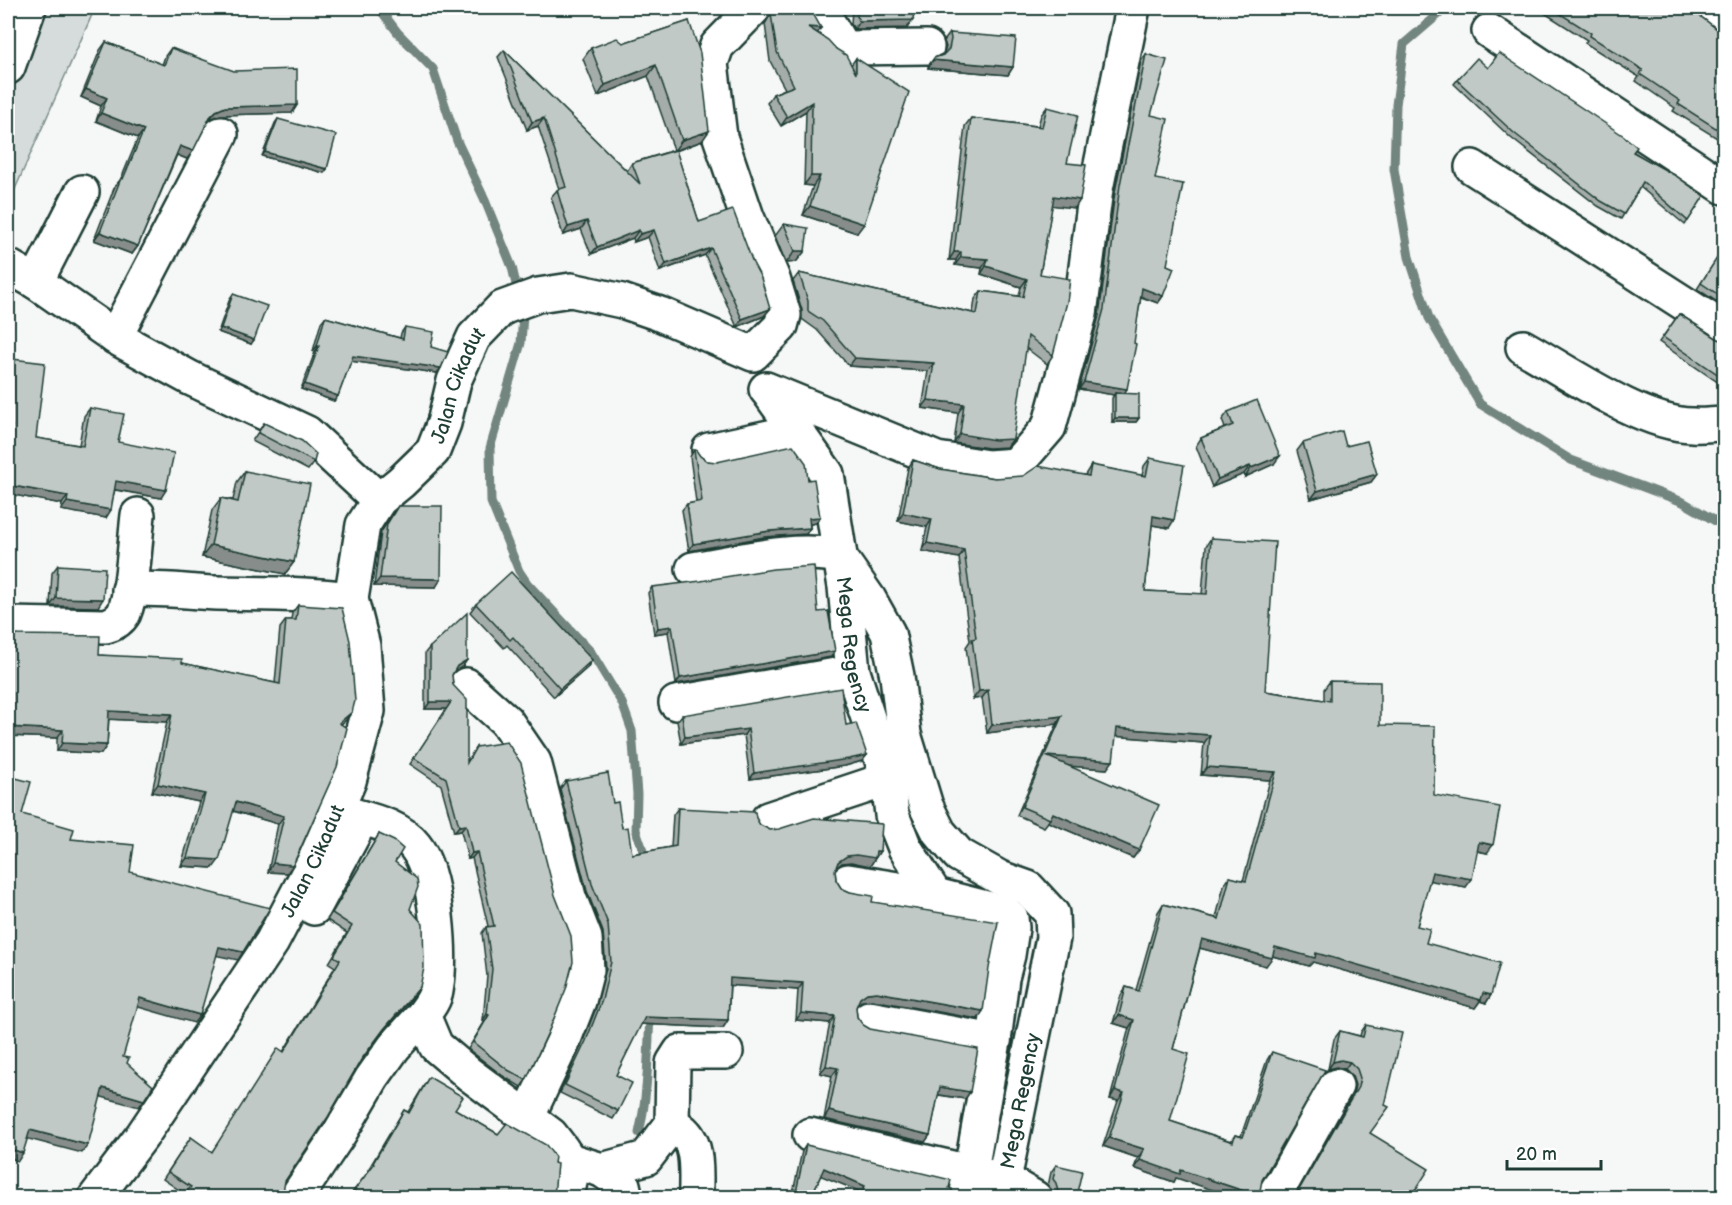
<svg xmlns="http://www.w3.org/2000/svg" width="1732" height="1205" viewBox="0 0 1732 1205" font-family="'Balsamiq Sans',sans-serif">
  <style>
    .green { fill: #d6dcdb; stroke: #7a8c88; stroke-width: 1.5 }
    .lines { fill: none; stroke-linecap: round; stroke-linejoin: round }
    .stream { stroke: #72857f; stroke-width: 9 }
    .minor-casing { stroke: #1f3d34; stroke-width: 38 }
    .minor { stroke: #fff; stroke-width: 33 }
    .wall { fill: #a5adaa; stroke: #1f3d34; stroke-width: 1.5 }
    .shaded-wall { fill: #868d8b; stroke: #1f3d34; stroke-width: 1.5 }
    .building { fill: #c0c9c6; stroke: #1f3d34; stroke-width: 1.5 }
    .labels { text-anchor: middle; stroke-width: 5; stroke-linejoin: round; paint-order: stroke }
    .street-label { font-size: 20px; fill: #1f3d34; stroke: #fff }
  </style>
  <rect width="100%" height="100%" fill="#f6f7f7"/>
  <filter id="ink" filterUnits="userSpaceOnUse"><feTurbulence type="fractalNoise" baseFrequency=".0167" numOctaves="2"/><feDisplacementMap in="SourceGraphic" scale="12" xChannelSelector="R" yChannelSelector="G"/><feConvolveMatrix kernelMatrix="1 2 1 2 8 2 1 2 1" color-interpolation-filters="sRGB"/></filter>
  <g filter="url(#ink)">
    <polygon class="green" points="8,8 95,8 8,205"/>
    <g class="lines">
      <g class="stream">
        <polyline points="379,8 398,33 433,69 457,141 484,198 512,267 523,315 521,343 490,448 491,502 519,571 527,583 591,652 622,703 632,731 637,794 636,830 642,847 645,863"/>
        <polyline points="1446,8 1404,44 1396,105 1394,169 1409,257 1429,318 1480,404 1571,460 1683,502 1724,526"/>
        <path d="M 639,1133 C 648,1095 648,1054 650,1014"/>
      </g>
      <defs>
        <g id="minor">
          <polyline points="820,8 840,43 847,48 927,47"/>
          <polyline points="1707,8 1724,21"/>
          <polyline points="1489,31 1724,187"/>
          <polyline points="8,67 29,8"/>
          <polyline points="1472,167 1724,329"/>
          <polyline points="8,266 36,282 115,337 190,378 307,433 379,500"/>
          <polyline points="36,282 82,192"/>
          <polyline points="115,337 221,134"/>
          <path d="M 1523,347 C 1568,372 1641,424 1692,425 C 1703,426 1714,424 1724,424"/>
          <polyline points="766,389 937,459 988,467 1016,465 1049,427 1080,314 1096,189 1133,8"/>
          <path id="s1" d="M 767,390 L 827,474 L 845,587 L 853,672 L 888,779 L 892,815 L 905,848 L 935,895 L 1006,913 L 1011,918 L 1012,928 L 1008,955 L 1002,978 L 994,1041 L 966,1198"/>
          <polyline points="709,450 797,431"/>
          <polyline points="844,563 869,599 888,633 897,676 904,734 926,806 939,832 959,855 1000,878 1028,888 1052,914 1053,938 1004,1180"/>
          <path d="M 693,569 C 742,561 791,547 840,556"/>
          <path d="M 129,590 C 159,587 187,592 217,593 C 262,594 306,593 351,599"/>
          <path d="M 8,624 L 106,626 C 113,624 120,620 124,613 C 133,592 135,539 138,515"/>
          <polyline points="466,685 506,721 534,762 569,897 585,938 587,970 579,1001 563,1042 528,1116"/>
          <polyline points="676,703 853,672"/>
          <path d="M 336,810 C 362,819 397,823 415,846 C 437,873 442,957 436,991 C 435,999 428,1008 423,1015 L 436,1046 L 469,1074 L 551,1135 L 561,1148 L 569,1160 L 571,1176 L 567,1198"/>
          <polyline points="768,819 888,779"/>
          <polyline points="848,881 935,895"/>
          <polyline points="314,908 362,818"/>
          <polyline points="869,1018 994,1041"/>
          <path d="M 672,1124 C 702,1138 695,1169 696,1198"/>
          <polyline points="810,1135 1004,1180 1035,1198"/>
          <polyline points="569,1160 602,1170 646,1158 672,1124 673,1063 680,1052 726,1052"/>
          <polyline points="602,1170 623,1185 626,1198"/>
          <path id="s2" d="M 95,1198 L 142,1136 L 272,942 L 314,862 L 349,781 L 368,711 L 363,646 L 351,599 L 363,525 L 379,500 L 401,482 L 433,451 L 444,423 L 454,381 L 474,337 L 502,308 L 538,295 L 571,290 L 622,301 L 660,314 L 753,354 L 781,326 L 784,315 L 773,279 L 747,217 L 720,137 L 711,63 L 717,46 L 754,8"/>
          <polyline points="296,1198 339,1134 372,1078 394,1047 423,1015"/>
          <polyline points="1272,1198 1282,1183 1336,1086"/>
        </g>
      </defs>
      <use href="#minor" class="minor-casing"/>
      <use href="#minor" class="minor"/>
    </g>
    <g class="wall">
      <polygon points="772,8 810,8 818,33 836,49 851,65 856,58 857,233 803,215 813,186 804,185 806,111 781,126 767,103 773,94 785,89 770,61 765,24 772,12"/>
      <polygon points="852,8 914,8 913,20 907,28 854,29 851,24"/>
      <polygon points="1546,8 1695,8 1700,16 1717,29 1725,31 1725,143 1673,111 1675,108 1636,81 1639,77 1585,43 1587,40 1543,12"/>
      <polygon points="689,21 702,141 676,151 699,222 770,309 764,316 737,327 705,255 660,271 648,237 634,242 633,238 591,254 581,229 563,235 551,197 557,190 559,189 538,126 527,130 498,57 504,50 627,171 632,163 674,150 648,76 598,96 583,59 591,48 623,43"/>
      <polygon points="950,33 1013,67 1008,75 928,68 928,66 934,58 944,53 946,47 944,41"/>
      <polygon points="106,42 162,65 165,56 171,48 297,105 292,113 220,115 210,119 208,121 187,159 177,155 138,246 132,254 94,240 115,186 121,179 138,138 96,121 101,106 81,97 100,50"/>
      <polygon points="1146,54 1151,115 1155,179 1167,265 1163,296 1158,303 1141,297 1124,394 1139,418 1136,422 1112,422 1112,398 1114,395 1079,389 1099,316 1115,192 1141,61"/>
      <polygon points="1488,68 1634,152 1704,196 1685,225 1640,187 1621,219 1598,206 1511,138 1454,84 1457,80"/>
      <polygon points="1047,107 1067,163 1075,208 1052,205 1040,274 1053,355 1047,364 1026,348 1007,447 989,448 954,443 958,413 922,408 928,371 849,366 817,330 802,319 802,310 793,281 799,273 973,313 975,299 981,291 1019,296 1021,287 981,274 982,268 955,265 956,260 949,260 965,126 971,118 1038,126 1041,115"/>
      <polygon points="278,119 327,169 324,173 262,156 275,123"/>
      <polygon points="784,224 805,251 796,262 786,263 775,236"/>
      <polygon points="1725,246 1725,307 1697,289"/>
      <polygon points="233,294 251,344 218,332 230,298"/>
      <polygon points="1679,314 1718,339 1725,341 1725,387 1659,342"/>
      <polygon points="325,317 400,338 401,333 405,327 431,347 437,373 351,361 338,396 334,401 301,389 315,352 313,351 321,322"/>
      <polygon points="12,359 36,438 79,445 84,416 90,408 118,442 161,498 115,490 106,518 61,510 62,504 8,494 8,365"/>
      <polygon points="1228,412 1274,464 1245,477 1244,474 1212,487 1196,446 1201,438 1225,428 1222,420"/>
      <polygon points="264,423 314,462 308,470 252,441"/>
      <polygon points="1303,443 1346,446 1377,474 1371,482 1311,499 1297,451"/>
      <polygon points="694,450 700,456 707,461 808,480 820,517 816,523 810,524 810,528 806,534 764,537 689,551 682,510 687,504 696,502 690,457"/>
      <polygon points="1150,458 1169,528 1152,525 1145,591 1202,594 1206,546 1211,538 1265,691 1324,700 1324,689 1330,681 1380,725 1434,795 1487,853 1477,851 1466,887 1429,880 1417,926 1426,943 1491,995 1486,1003 1480,1001 1475,1008 1313,962 1309,966 1272,956 1266,966 1200,948 1173,1049 1170,1121 1231,1141 1235,1135 1241,1136 1267,1060 1272,1052 1262,1180 1176,1178 1174,1182 1134,1168 1138,1158 1103,1146 1118,1101 1110,1099 1129,1028 1113,1023 1121,995 1126,987 1136,990 1158,912 1163,904 1216,918 1224,885 1230,877 1243,881 1270,780 1201,775 1204,743 1116,736 1107,769 1069,766 1139,850 1133,858 1048,822 1044,827 1017,815 1057,724 987,733 982,698 973,699 966,647 970,641 959,558 922,551 927,527 898,521 908,468 913,460 940,469 995,478 1085,475 1091,465 1142,476 1144,466"/>
      <polygon points="245,471 294,562 285,574 202,557 212,510 221,498 233,500 237,482"/>
      <polygon points="398,506 436,587 374,586 381,532"/>
      <polygon points="58,565 98,607 50,606 52,573"/>
      <polygon points="652,587 835,651 831,657 676,684 668,632 654,634 648,593"/>
      <polygon points="476,604 592,660 587,668 554,697 507,645 504,648 470,612"/>
      <polygon points="298,605 352,712 346,720 341,724 287,873 268,872 278,824 233,811 213,868 181,866 199,802 152,792 167,722 109,719 107,745 101,754 57,751 57,738 8,736 8,633 99,655 182,663 275,683 280,628 286,620 291,620 292,613"/>
      <polygon points="430,647 467,660 462,667 454,671 452,675 453,685 467,762 476,747 526,1080 521,1087 503,1076 468,1049 485,1021 483,1020 487,976 482,933 486,927 488,926 472,858 468,859 461,831 454,832 441,785 410,764 447,709 425,709 425,653"/>
      <polygon points="682,715 846,725 867,755 862,761 845,766 750,779 744,735 681,744 677,721"/>
      <polygon points="566,781 613,803 632,854 671,847 673,815 678,808 756,818 760,825 770,830 880,851 870,866 851,862 842,863 836,868 835,870 836,880 841,888 872,902 978,1019 872,1000 862,1001 857,1004 856,1007 857,1017 863,1025 970,1092 965,1099 938,1095 930,1135 925,1142 824,1119 832,1076 820,1073 830,1023 796,1020 798,990 730,985 728,1020 723,1028 641,1024 616,1075 618,1111 613,1119 560,1093 580,1049 596,1008 606,969 603,932 587,891 560,789"/>
      <polygon points="379,834 395,862 410,909 420,987 379,1036 185,1194 163,1179 191,1137 212,1152 283,1052 335,967 329,963 347,933 327,920"/>
      <polygon points="1366,1025 1370,1133 1411,1197 1294,1197 1353,1095 1355,1085 1352,1076 1345,1069 1336,1067 1328,1069 1334,1039 1340,1031 1360,1036 1361,1032"/>
      <polygon points="429,1077 455,1109 498,1134 554,1163 554,1196 555,1197 349,1197 369,1171 368,1170 399,1118 404,1110 408,1112"/>
      <polygon points="806,1145 949,1188 953,1197 859,1197 861,1192 821,1175 811,1197 792,1197 802,1151"/>
      <polygon points="1056,1165 1076,1197 1053,1197 1051,1189 1048,1186 1051,1172"/>
    </g>
    <g class="shaded-wall">
      <polygon points="913,20 907,28 854,29 859,21"/>
      <polygon points="808,27 821,28 815,37"/>
      <polygon points="933,60 1013,67 1008,75 928,68"/>
      <polygon points="656,65 648,76 598,96 605,85"/>
      <polygon points="86,89 107,98 101,106 81,97"/>
      <polygon points="812,102 806,111 781,126 787,117"/>
      <polygon points="297,105 292,113 220,115 210,119 205,125 216,111 225,107"/>
      <polygon points="101,113 144,130 138,138 96,121"/>
      <polygon points="544,118 538,126 527,130 532,122"/>
      <polygon points="709,131 702,141 674,151 682,140"/>
      <polygon points="180,146 193,151 187,159 175,154"/>
      <polygon points="265,152 327,169 324,173 262,156"/>
      <polygon points="811,176 820,176 813,186 804,185"/>
      <polygon points="1054,196 1080,200 1075,208 1048,205"/>
      <polygon points="810,206 864,224 857,233 803,215"/>
      <polygon points="587,221 581,229 563,235 568,227"/>
      <polygon points="639,230 633,238 591,254 597,247"/>
      <polygon points="654,230 648,237 634,242 640,234"/>
      <polygon points="100,232 138,246 132,254 94,240"/>
      <polygon points="711,248 705,255 660,271 666,264"/>
      <polygon points="795,251 805,251 796,262 786,263"/>
      <polygon points="954,252 961,252 956,260 949,260"/>
      <polygon points="961,257 988,259 982,268 955,265"/>
      <polygon points="986,266 1027,279 1021,287 981,274"/>
      <polygon points="1142,288 1163,296 1158,303 1137,295"/>
      <polygon points="770,309 764,316 737,327 742,319"/>
      <polygon points="221,328 254,340 251,344 218,332"/>
      <polygon points="317,346 319,346 315,352 313,351"/>
      <polygon points="353,356 441,368 437,373 349,361"/>
      <polygon points="855,358 934,363 928,371 849,366"/>
      <polygon points="1084,382 1127,389 1122,397 1115,393 1114,395 1079,389"/>
      <polygon points="305,384 338,396 334,401 301,389"/>
      <polygon points="928,400 964,404 958,413 922,408"/>
      <polygon points="1115,418 1139,418 1136,422 1112,422"/>
      <polygon points="8,424 12,425 8,432"/>
      <polygon points="960,434 1013,439 1007,447 989,448 954,443"/>
      <polygon points="1280,456 1274,464 1245,477 1251,468"/>
      <polygon points="1250,466 1244,474 1212,487 1218,479"/>
      <polygon points="1377,474 1371,482 1311,499 1317,491"/>
      <polygon points="116,481 166,490 161,498 111,489"/>
      <polygon points="8,485 68,496 62,504 8,494"/>
      <polygon points="67,502 111,510 106,518 61,510"/>
      <polygon points="903,513 932,519 927,527 898,521"/>
      <polygon points="1153,516 1174,520 1169,528 1147,524"/>
      <polygon points="820,517 816,523 805,525 809,518"/>
      <polygon points="810,528 806,534 764,537 689,551 693,544 769,531"/>
      <polygon points="927,543 964,550 959,558 922,551"/>
      <polygon points="211,545 294,562 285,574 202,557"/>
      <polygon points="380,578 441,579 436,587 374,586"/>
      <polygon points="56,598 103,599 98,607 50,606"/>
      <polygon points="672,626 668,632 654,634 658,628"/>
      <polygon points="835,651 831,657 676,684 680,678"/>
      <polygon points="467,660 462,667 453,672 457,666"/>
      <polygon points="592,660 587,668 554,697 560,689"/>
      <polygon points="988,690 982,698 973,699 979,691"/>
      <polygon points="430,702 451,702 447,709 425,709"/>
      <polygon points="109,711 172,714 167,722 104,719"/>
      <polygon points="352,712 346,720 333,731 339,723"/>
      <polygon points="1062,716 1057,724 987,733 992,725"/>
      <polygon points="8,727 63,730 57,738 8,736"/>
      <polygon points="1117,728 1210,735 1204,743 1111,736"/>
      <polygon points="748,729 744,735 681,744 685,737"/>
      <polygon points="62,743 107,745 101,754 57,751"/>
      <polygon points="867,755 862,761 845,766 750,779 754,773"/>
      <polygon points="1046,756 1113,761 1107,769 1041,764"/>
      <polygon points="1207,767 1276,772 1270,780 1201,775"/>
      <polygon points="158,784 205,794 199,802 152,792"/>
      <polygon points="236,802 284,816 278,824 230,810"/>
      <polygon points="1053,813 1139,850 1133,858 1048,822"/>
      <polygon points="466,825 461,831 454,832 459,826"/>
      <polygon points="1479,842 1493,845 1487,853 1473,850"/>
      <polygon points="876,851 880,851 870,866 851,862 842,863 833,870 838,862 847,856"/>
      <polygon points="477,852 472,858 468,859 472,853"/>
      <polygon points="187,858 219,860 213,868 181,866"/>
      <polygon points="273,863 293,865 287,873 268,872"/>
      <polygon points="1432,872 1472,879 1466,887 1426,880"/>
      <polygon points="1202,939 1272,958 1266,966 1196,947"/>
      <polygon points="219,947 243,952 238,960 214,955"/>
      <polygon points="1275,947 1316,953 1491,995 1486,1003 1480,1001 1475,1008 1313,962 1309,966 1269,955"/>
      <polygon points="730,978 803,983 798,990 725,985"/>
      <polygon points="420,987 415,994 379,1036 384,1029"/>
      <polygon points="877,992 983,1011 978,1019 872,1000 862,1001 855,1005 860,998 867,993"/>
      <polygon points="140,998 200,1015 194,1023 135,1006"/>
      <polygon points="801,1013 835,1016 830,1023 796,1020"/>
      <polygon points="487,1014 489,1015 485,1021 483,1020"/>
      <polygon points="1119,1015 1134,1020 1129,1028 1113,1023"/>
      <polygon points="645,1017 728,1020 723,1028 640,1024"/>
      <polygon points="1341,1060 1350,1062 1345,1069 1336,1067 1328,1069 1333,1062"/>
      <polygon points="826,1066 838,1068 832,1076 820,1073"/>
      <polygon points="940,1087 970,1092 965,1099 934,1094"/>
      <polygon points="103,1088 144,1100 139,1107 98,1096"/>
      <polygon points="1115,1090 1124,1093 1118,1101 1110,1099"/>
      <polygon points="829,1111 930,1135 925,1142 824,1119"/>
      <polygon points="30,1130 88,1145 82,1153 25,1138"/>
      <polygon points="1109,1138 1144,1149 1138,1158 1103,1146"/>
      <polygon points="8,1148 23,1153 18,1161 8,1157"/>
      <polygon points="1140,1160 1181,1170 1259,1196 1258,1197 1234,1197 1176,1178 1174,1182 1134,1168"/>
      <polygon points="824,1168 865,1186 861,1192 819,1175"/>
    </g>
    <g class="building">
      <polygon points="8,8 11,8 8,17"/>
      <polygon points="776,8 810,8 821,28 808,27 828,40 836,49 846,55 856,74 856,58 909,92 864,224 810,206 820,176 811,176 812,102 787,117 773,94 794,86 777,52 771,14"/>
      <polygon points="857,8 914,8 913,20 859,21 857,16"/>
      <polygon points="1551,8 1695,8 1700,16 1717,29 1725,31 1725,134 1678,104 1680,101 1640,74 1643,70 1590,36 1591,33"/>
      <polygon points="689,21 700,53 709,131 682,140 656,65 605,85 591,48 617,38 623,43"/>
      <polygon points="950,33 1016,38 1013,67 933,60 934,58 943,55 949,49 951,39"/>
      <polygon points="106,42 164,65 171,48 234,71 297,69 297,105 225,107 216,111 210,117 193,151 180,146 138,246 100,232 121,178 123,179 144,130 101,113 107,98 86,89"/>
      <polygon points="504,50 640,184 632,163 676,150 699,222 733,210 753,263 761,278 770,309 742,319 711,248 666,264 654,230 640,234 639,230 597,247 587,221 568,227 557,190 566,187 544,118 532,122"/>
      <polygon points="1499,53 1624,136 1637,147 1633,152 1676,176 1704,196 1688,221 1643,182 1624,214 1601,201 1514,133 1457,80 1477,58 1488,68"/>
      <polygon points="1146,54 1167,60 1151,115 1168,119 1155,179 1183,184 1167,265 1174,268 1163,296 1142,288 1134,343 1136,344 1127,389 1084,382 1104,309 1120,185"/>
      <polygon points="1047,107 1078,115 1067,163 1086,165 1080,200 1054,196 1040,274 1070,279 1067,302 1053,355 1028,336 1013,439 995,440 960,434 964,404 928,400 934,363 855,358 823,321 808,311 808,301 799,273 977,314 981,291 1023,297 1027,279 986,266 988,259 961,257 961,252 954,252 971,118 1042,127"/>
      <polygon points="278,119 336,135 327,169 265,152"/>
      <polygon points="784,224 808,228 805,251 795,251"/>
      <polygon points="1725,246 1725,299 1701,283"/>
      <polygon points="233,294 267,306 254,340 221,328"/>
      <polygon points="1679,314 1718,339 1725,341 1725,379 1663,337"/>
      <polygon points="325,317 403,339 405,327 434,332 431,347 448,352 441,368 353,356 338,396 305,384 319,346 317,346"/>
      <polygon points="12,359 45,363 36,438 83,446 90,408 124,414 118,442 174,453 166,490 116,481 111,510 67,502 68,496 8,485 8,452 12,425 8,424 8,396"/>
      <polygon points="1115,393 1139,394 1139,418 1115,418"/>
      <polygon points="1257,400 1280,456 1251,468 1250,466 1218,479 1201,438 1233,425 1228,412"/>
      <polygon points="264,423 302,441 316,454 314,462 258,433"/>
      <polygon points="1342,431 1346,446 1367,441 1377,474 1317,491 1303,443"/>
      <polygon points="793,445 806,463 808,480 814,479 820,517 809,518 810,528 769,531 693,544 687,504 702,501 694,450 696,450 700,456 707,461 717,462"/>
      <polygon points="1150,458 1184,465 1174,520 1153,516 1145,591 1207,594 1211,538 1275,542 1265,691 1330,701 1330,681 1380,682 1380,725 1435,726 1434,795 1500,807 1493,845 1479,842 1472,879 1432,872 1417,926 1430,929 1426,943 1500,963 1491,995 1483,993 1481,1000 1316,953 1315,958 1275,947 1272,958 1202,939 1173,1049 1189,1054 1170,1121 1233,1142 1235,1135 1243,1137 1272,1052 1325,1070 1262,1180 1259,1196 1181,1170 1180,1174 1140,1160 1144,1149 1109,1138 1124,1093 1115,1090 1134,1020 1119,1015 1126,987 1139,991 1163,904 1219,919 1230,877 1246,881 1276,772 1207,767 1210,735 1117,728 1113,761 1046,756 1159,805 1139,850 1053,813 1050,819 1022,807 1062,716 992,725 988,690 979,691 972,639 976,638 964,550 927,543 932,519 903,513 913,460 940,469 995,478 1023,476 1038,466 1089,476 1091,465 1146,476"/>
      <polygon points="245,471 310,484 294,562 211,545 221,498 238,502"/>
      <polygon points="398,506 442,506 441,579 380,578 387,524"/>
      <polygon points="58,565 105,568 103,599 56,598"/>
      <polygon points="814,566 818,612 828,611 835,651 680,678 672,626 658,628 652,587 701,581 773,569"/>
      <polygon points="511,572 592,660 560,689 513,637 510,640 476,604"/>
      <polygon points="298,605 342,608 350,641 355,701 352,712 339,723 347,728 337,767 293,865 273,863 284,816 236,802 219,860 187,858 205,794 158,784 172,714 109,711 107,745 62,743 63,730 8,727 8,633 13,635 100,636 99,655 182,659 182,663 280,684 286,620 296,620"/>
      <polygon points="467,613 467,660 457,666 452,675 453,685 467,700 467,763 476,747 507,742 521,763 555,895 571,936 573,962 566,989 550,1028 526,1080 508,1070 473,1042 489,1015 487,1014 492,969 486,927 494,926 477,852 472,853 466,825 459,826 446,778 414,758 451,702 430,702 430,647"/>
      <polygon points="841,688 846,725 856,723 867,755 849,759 754,773 748,729 685,737 682,715"/>
      <polygon points="608,773 613,803 618,802 622,828 628,827 632,854 676,846 678,808 755,812 756,818 760,825 770,830 779,829 814,818 882,824 880,851 876,851 875,858 856,855 847,856 838,862 835,870 836,880 841,888 850,892 873,896 872,902 998,922 989,968 983,1011 877,992 867,993 860,998 856,1007 857,1017 863,1025 870,1029 978,1049 970,1092 940,1087 930,1135 829,1111 838,1068 826,1066 835,1016 801,1013 803,983 730,978 728,1020 645,1017 616,1075 632,1083 618,1111 565,1085 586,1041 602,1000 611,962 608,924 592,884 566,781"/>
      <polygon points="8,776 31,782 22,814 74,829 71,839 134,845 130,872 270,908 243,952 219,947 200,1015 140,998 123,1057 129,1058 127,1063 153,1086 144,1100 103,1088 88,1145 30,1130 23,1153 8,1148"/>
      <polygon points="379,834 394,841 403,849 395,862 417,879 418,887 410,909 423,924 424,968 420,987 384,1029 361,1060 328,1117 285,1181 283,1193 280,1197 182,1197 191,1187 168,1172 191,1137 212,1152 278,1048 284,1052 340,960 334,956 352,926 332,913"/>
      <polygon points="1366,1025 1402,1033 1385,1105 1389,1107 1370,1133 1429,1169 1411,1197 1295,1197 1358,1087 1360,1078 1357,1069 1350,1062 1341,1060 1333,1062 1340,1031 1363,1037"/>
      <polygon points="429,1077 463,1097 455,1109 498,1134 507,1123 546,1145 555,1157 554,1163 557,1164 554,1196 555,1197 490,1197 487,1196 485,1197 349,1197 374,1164 373,1163 404,1110 409,1113"/>
      <polygon points="806,1145 951,1180 949,1188 952,1189 953,1197 861,1197 865,1186 824,1168 811,1197 795,1197"/>
      <polygon points="1056,1165 1082,1171 1076,1197 1057,1197 1058,1192 1056,1183 1053,1179"/>
      <polygon points="591,1192 613,1195 614,1197 589,1197"/>
    </g>
  </g>
  <g class="labels">
    <g class="street-label">
      <text dy="7" stroke="none"><textPath href="#s2" startOffset="924">Jalan Cikadut</textPath></text>
      <text dy="7" stroke="none"><textPath href="#s1" startOffset="276">Mega Regency</textPath></text>
      <text dy="7" stroke="none"><textPath href="#s2" startOffset="402">Jalan Cikadut</textPath></text>
      <text transform="translate(1020 1101) rotate(-79)" y="7">Mega Regency</text>
    </g>
  </g>
  <rect width="1732" height="1205" fill="none" stroke="#fff" stroke-width="30"/>
  <rect x="15" y="15" width="1702" height="1175" fill="none" stroke="#1f3d34" stroke-width="2" filter="url(#ink)"/>
  <path d="M1507 1160v9h94v-9" fill="none" stroke="#1f3d34" stroke-width="3"/>
  <text x="1516" y="1160" font-size="18" fill="#1f3d34" stroke="#ffffff" stroke-width="4.5" paint-order="stroke">20 m</text>
</svg>
